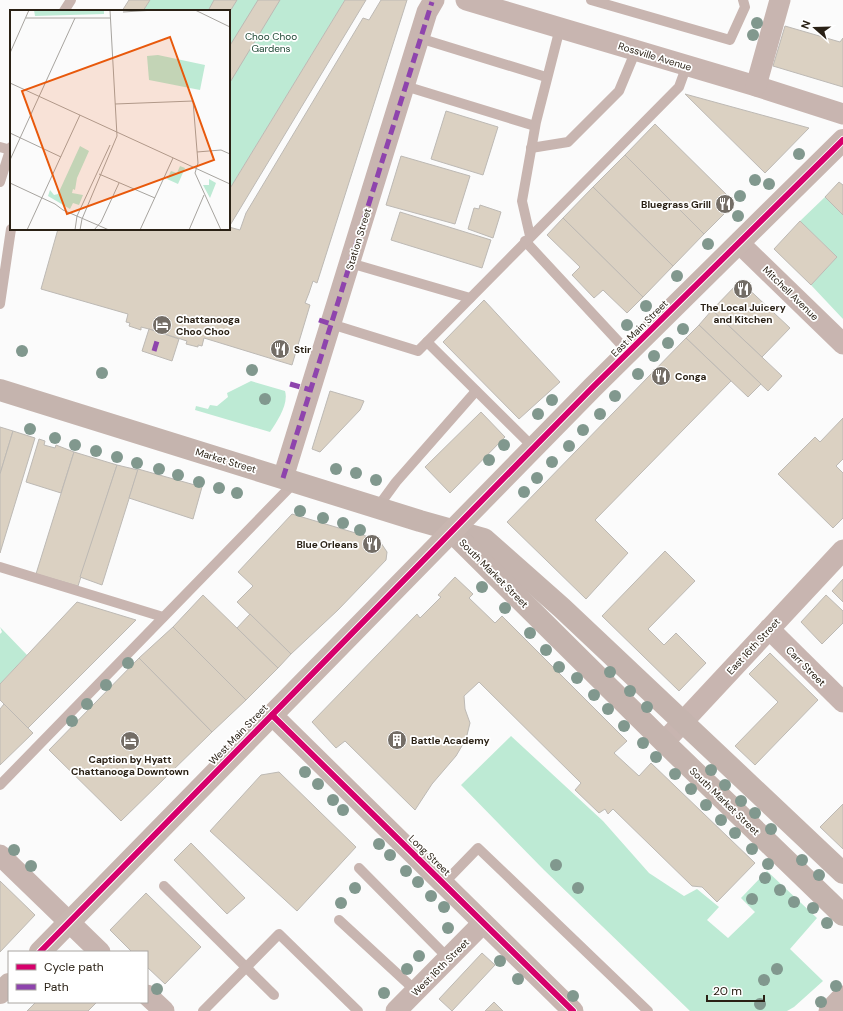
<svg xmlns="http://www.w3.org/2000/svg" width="843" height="1011" viewBox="0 0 843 1011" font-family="'DM Sans',sans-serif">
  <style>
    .green { fill: #bdead4 }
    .building { fill: #dbd1c2; stroke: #bdb9b4 }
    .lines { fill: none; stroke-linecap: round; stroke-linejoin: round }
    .service { stroke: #c8b5b0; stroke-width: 10 }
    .minor { stroke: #c8b5b0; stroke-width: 21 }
    .secondary { stroke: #c5b4ae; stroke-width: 22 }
    .primary { stroke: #c8b6b0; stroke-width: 22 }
    .quiet { stroke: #8e44ad; stroke-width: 5; stroke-dasharray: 10 5; stroke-linecap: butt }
    .cycleway-casing { stroke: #fff; stroke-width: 8 }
    .cycleway { stroke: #d6006c; stroke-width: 6 }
    .tree { fill: #81988e }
    .labels { text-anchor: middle; stroke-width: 3.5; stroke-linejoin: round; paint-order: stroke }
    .park-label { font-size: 10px; fill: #1d4734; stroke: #fff }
    .street-label { font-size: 10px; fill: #2a2115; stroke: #fff }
    .poi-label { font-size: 10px; font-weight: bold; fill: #2a2115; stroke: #fff; text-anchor: start }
    .inset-road { fill: none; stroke: #a7a49f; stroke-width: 1 }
    .view { fill: #e8590c; fill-opacity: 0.15; stroke: #e8590c; stroke-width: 2 }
    .inset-edge { fill: none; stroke: #2a2115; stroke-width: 2 }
  </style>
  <rect width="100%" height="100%" fill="#fbfbfb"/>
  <g class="green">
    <polygon points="150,0 345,0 229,190 229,11 143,11"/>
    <polygon points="825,197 843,215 843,319 811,285 837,257 800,221"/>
    <path d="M 251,381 L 285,391 C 289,404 277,422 270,432 L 195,410 L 196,406 L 208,409 L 210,405 L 217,406 L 228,397 L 227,393 Z"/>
    <polygon points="0,627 27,655 0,684 0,634 2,632"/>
    <polygon points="511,736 603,821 649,873 684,896 697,889 719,907 707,920 728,938 755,912 741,898 767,871 817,918 790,949 823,981 794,1007 787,1011 690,1011 544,870 461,785"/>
  </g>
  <g class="building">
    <polygon points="129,0 150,0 143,11 122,11"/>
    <polygon points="214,0 237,0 229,13 229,11 208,11"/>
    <polygon points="258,0 280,0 229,84 229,47"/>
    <polygon points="345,0 366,0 229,227 229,190"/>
    <polygon points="381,0 407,0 317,283 313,281 309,293 305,303 310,305 292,365 204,338 202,346 198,345 198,347 186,344 187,341 149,329 141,327 141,330 129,326 130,323 126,322 128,314 41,289 58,229 229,229 229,227 240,230 246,213 363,18 369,20"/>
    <polygon points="785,26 840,42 843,38 843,87 773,66"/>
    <polygon points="685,94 809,128 765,173"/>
    <polygon points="446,111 498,127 483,175 431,159"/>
    <polygon points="655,124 735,203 704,234 625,155"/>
    <polygon points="625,155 704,234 673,266 593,187"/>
    <polygon points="401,156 470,176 455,224 386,205"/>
    <polygon points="839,182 843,185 843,215 825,197"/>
    <polygon points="593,187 673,266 643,297 563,218"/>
    <polygon points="480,205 501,212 493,238 468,229 474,208 479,209"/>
    <polygon points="400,212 491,240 482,268 391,240"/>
    <polygon points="563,218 643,297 627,313 603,290 594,298 572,275 580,267 547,235"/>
    <polygon points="800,221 837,257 811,285 774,249"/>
    <polygon points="740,281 790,328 762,357 712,310"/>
    <polygon points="484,300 560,382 519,419 443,342"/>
    <polygon points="712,310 782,376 768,391 699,325"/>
    <polygon points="699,325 761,384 748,397 686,338"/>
    <polygon points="149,329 179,339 172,361 142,351"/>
    <polygon points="686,338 731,381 595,520 628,553 586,599 507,522"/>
    <polygon points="330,391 364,401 360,410 320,452 312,449"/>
    <polygon points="481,412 505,437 450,493 425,467"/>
    <polygon points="843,418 843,459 836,466 843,473 843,518 833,528 778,474 815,437 820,442"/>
    <polygon points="0,427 13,431 0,474"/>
    <polygon points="13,431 35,438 0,553 0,474"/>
    <polygon points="39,439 45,441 44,445 55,448 56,445 74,452 61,493 26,482"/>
    <polygon points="74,452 117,465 78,586 36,574"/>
    <polygon points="117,465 138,470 102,585 80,577"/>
    <polygon points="138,469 202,487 193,519 129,498"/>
    <polygon points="292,514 379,540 387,552 386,560 338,610 291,654 237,602 253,586 238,572"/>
    <polygon points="665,551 695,581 648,629 664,645 676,633 706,663 679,691 602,616"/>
    <polygon points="455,577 473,594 469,598 495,623 502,616 627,741 614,753 639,776 651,763 755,863 717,902 702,887 692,886 613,809 608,814 605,809 599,813 575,790 581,783 479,682 464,696 465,709 470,723 466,739 456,756 432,784 415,810 345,741 336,748 312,722 417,614 420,618 441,597 438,595"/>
    <polygon points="843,579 843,602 832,591"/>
    <polygon points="203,595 278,668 246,700 173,627"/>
    <polygon points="826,595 843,611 843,623 822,644 801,622"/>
    <polygon points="77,602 136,620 28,728 0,700 0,684"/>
    <polygon points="250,614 291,654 278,668 237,628"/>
    <polygon points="173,627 246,700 212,732 139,658"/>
    <polygon points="770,653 818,700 755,765 735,746 778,702 749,674"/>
    <polygon points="139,658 212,732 121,821 49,750"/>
    <polygon points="4,704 33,733 0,765 0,709"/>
    <polygon points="279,772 356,847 297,911 210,831 261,775"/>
    <polygon points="843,804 843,849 820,827"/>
    <polygon points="191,843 245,898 227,914 174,860"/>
    <polygon points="0,881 35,915 0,952"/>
    <polygon points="146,893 201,947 165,984 147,967 147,952 132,952 110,930"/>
    <polygon points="482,953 495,965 452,1011 439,999"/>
    <polygon points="36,1002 97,1002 88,1011 27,1011"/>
    <polygon points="494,1002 503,1011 485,1011"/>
  </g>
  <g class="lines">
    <g class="service">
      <polyline points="591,0 730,40 745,7 743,0"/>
      <polyline points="64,11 71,0"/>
      <polyline points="419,38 546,77"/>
      <polyline points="405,86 535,126"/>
      <polyline points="0,147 11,150"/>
      <polyline points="531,148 568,142 619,91 636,50"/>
      <polyline points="0,182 11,147"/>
      <polyline points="530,236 522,201 536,122 560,28"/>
      <polyline points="525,241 629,353"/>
      <polyline points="350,263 470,298"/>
      <polyline points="0,304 11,229"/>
      <polyline points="331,324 418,351 679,87 687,65"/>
      <polyline points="427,342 534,448"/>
      <polyline points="377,508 396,482 476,391"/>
      <polyline points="0,567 163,617"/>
      <polyline points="0,785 295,482"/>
      <polyline points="359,868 448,958"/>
      <polyline points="444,883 478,848 648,1011"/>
      <polyline points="164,886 274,995"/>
      <polyline points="339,920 416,991"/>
      <polyline points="203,1011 279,934 358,1011"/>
    </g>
    <g class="minor">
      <polyline points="466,0 756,86 843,114"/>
      <polyline points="756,86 780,0"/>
      <polyline points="739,243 843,344"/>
      <polyline points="283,478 427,12 434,0"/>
      <polyline points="769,629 843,702"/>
      <polyline points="272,715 573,1011"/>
      <polyline points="664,742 843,550"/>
      <polyline points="0,855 100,952"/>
      <polyline points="147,995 164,1011"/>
      <polyline points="396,1011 483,923"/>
      <polyline points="829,1011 843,996"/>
    </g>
    <g class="secondary">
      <polyline points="0,390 420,521 484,539 562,608 843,873"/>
      <polyline points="453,533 664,742 843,915"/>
    </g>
    <g class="primary">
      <polyline points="40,952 593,387 843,140"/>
      <polyline points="0,993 9,984"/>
    </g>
    <g class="quiet">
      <polyline points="319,320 331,324"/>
      <polyline points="154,351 157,341"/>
      <polyline points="290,384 311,390"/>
      <polyline points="283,478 432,2"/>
    </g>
    <defs>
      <g id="cycleway">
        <polyline points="272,715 573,1011"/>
        <polyline points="40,952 593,387 843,140"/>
      </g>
    </defs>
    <use href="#cycleway" class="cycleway-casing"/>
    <use href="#cycleway" class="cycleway"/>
  </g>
  <g class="tree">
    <circle cx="757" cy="23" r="6"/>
    <circle cx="753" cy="35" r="6"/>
    <circle cx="799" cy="154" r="6"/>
    <circle cx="755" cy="180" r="6"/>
    <circle cx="769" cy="184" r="6"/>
    <circle cx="740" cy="196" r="6"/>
    <circle cx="738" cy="216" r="6"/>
    <circle cx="708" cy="244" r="6"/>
    <circle cx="677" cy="276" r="6"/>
    <circle cx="646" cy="306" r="6"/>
    <circle cx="627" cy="325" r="6"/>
    <circle cx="683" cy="329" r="6"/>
    <circle cx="668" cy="343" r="6"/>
    <circle cx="22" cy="351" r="6"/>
    <circle cx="654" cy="356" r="6"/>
    <circle cx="252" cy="370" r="6"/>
    <circle cx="102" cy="373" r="6"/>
    <circle cx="638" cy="374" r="6"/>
    <circle cx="615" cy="396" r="6"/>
    <circle cx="265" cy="399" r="6"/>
    <circle cx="552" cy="400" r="6"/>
    <circle cx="538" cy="414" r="6"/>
    <circle cx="600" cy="414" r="6"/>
    <circle cx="30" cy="429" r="6"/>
    <circle cx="583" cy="430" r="6"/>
    <circle cx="55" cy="438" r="6"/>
    <circle cx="75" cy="445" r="6"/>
    <circle cx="504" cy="445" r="6"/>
    <circle cx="569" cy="446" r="6"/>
    <circle cx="96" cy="451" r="6"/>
    <circle cx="117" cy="457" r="6"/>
    <circle cx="489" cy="460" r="6"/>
    <circle cx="552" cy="462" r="6"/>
    <circle cx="137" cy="463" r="6"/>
    <circle cx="159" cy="469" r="6"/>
    <circle cx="336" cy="469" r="6"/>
    <circle cx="356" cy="473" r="6"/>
    <circle cx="178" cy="475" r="6"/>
    <circle cx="537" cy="478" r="6"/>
    <circle cx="376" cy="480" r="6"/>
    <circle cx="199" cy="482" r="6"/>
    <circle cx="219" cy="488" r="6"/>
    <circle cx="524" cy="492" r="6"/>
    <circle cx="237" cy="493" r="6"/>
    <circle cx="300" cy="511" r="6"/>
    <circle cx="323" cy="518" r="6"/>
    <circle cx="343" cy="523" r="6"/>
    <circle cx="360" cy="530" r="6"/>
    <circle cx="482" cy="587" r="6"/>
    <circle cx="505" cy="608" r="6"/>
    <circle cx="530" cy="633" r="6"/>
    <circle cx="546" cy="650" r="6"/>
    <circle cx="128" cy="663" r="6"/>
    <circle cx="559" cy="667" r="6"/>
    <circle cx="610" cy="672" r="6"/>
    <circle cx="577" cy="678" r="6"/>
    <circle cx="106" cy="685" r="6"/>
    <circle cx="630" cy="691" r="6"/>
    <circle cx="594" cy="695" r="6"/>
    <circle cx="87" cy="704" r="6"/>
    <circle cx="647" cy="707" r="6"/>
    <circle cx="608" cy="709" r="6"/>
    <circle cx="72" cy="721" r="6"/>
    <circle cx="624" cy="726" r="6"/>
    <circle cx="643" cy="743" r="6"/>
    <circle cx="656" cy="757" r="6"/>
    <circle cx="711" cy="770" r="6"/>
    <circle cx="305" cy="772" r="6"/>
    <circle cx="675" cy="774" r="6"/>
    <circle cx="318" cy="784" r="6"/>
    <circle cx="725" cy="785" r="6"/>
    <circle cx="691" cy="789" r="6"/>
    <circle cx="333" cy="800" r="6"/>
    <circle cx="741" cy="801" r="6"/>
    <circle cx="706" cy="805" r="6"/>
    <circle cx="343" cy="810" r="6"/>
    <circle cx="755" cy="813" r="6"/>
    <circle cx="721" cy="820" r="6"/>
    <circle cx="771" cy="829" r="6"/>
    <circle cx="735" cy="833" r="6"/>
    <circle cx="379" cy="844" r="6"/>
    <circle cx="752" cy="849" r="6"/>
    <circle cx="14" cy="850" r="6"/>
    <circle cx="390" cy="855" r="6"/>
    <circle cx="802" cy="860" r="6"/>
    <circle cx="768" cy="864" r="6"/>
    <circle cx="556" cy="865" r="6"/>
    <circle cx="31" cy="866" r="6"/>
    <circle cx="406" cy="871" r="6"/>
    <circle cx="819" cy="875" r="6"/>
    <circle cx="765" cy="878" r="6"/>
    <circle cx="418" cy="882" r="6"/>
    <circle cx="355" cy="888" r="6"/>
    <circle cx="578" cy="888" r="6"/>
    <circle cx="780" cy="890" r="6"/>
    <circle cx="431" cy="896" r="6"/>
    <circle cx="752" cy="899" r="6"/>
    <circle cx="794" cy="902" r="6"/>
    <circle cx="341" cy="903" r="6"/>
    <circle cx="444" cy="907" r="6"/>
    <circle cx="813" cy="908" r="6"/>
    <circle cx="827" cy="923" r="6"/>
    <circle cx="448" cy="928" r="6"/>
    <circle cx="419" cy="956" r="6"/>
    <circle cx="500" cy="961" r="6"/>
    <circle cx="407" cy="969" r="6"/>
    <circle cx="777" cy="969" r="6"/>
    <circle cx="518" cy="979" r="6"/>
    <circle cx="764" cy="980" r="6"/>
    <circle cx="836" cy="986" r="6"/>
    <circle cx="157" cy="989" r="6"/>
    <circle cx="384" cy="993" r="6"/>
    <circle cx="573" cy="996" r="6"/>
    <circle cx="821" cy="1002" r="6"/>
    <circle cx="760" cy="1004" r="6"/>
  </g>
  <defs>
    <symbol id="restaurant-disc" viewBox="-11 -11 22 22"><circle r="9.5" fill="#736d66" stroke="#fff"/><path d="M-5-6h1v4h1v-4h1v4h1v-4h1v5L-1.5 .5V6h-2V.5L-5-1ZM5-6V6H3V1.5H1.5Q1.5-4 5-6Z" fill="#fff"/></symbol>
    <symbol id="hotel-disc" viewBox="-11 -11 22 22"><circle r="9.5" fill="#736d66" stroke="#fff"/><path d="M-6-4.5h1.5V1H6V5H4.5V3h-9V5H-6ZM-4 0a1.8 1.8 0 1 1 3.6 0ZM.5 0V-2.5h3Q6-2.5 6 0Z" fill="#fff"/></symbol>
    <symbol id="building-disc" viewBox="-11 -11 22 22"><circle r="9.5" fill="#736d66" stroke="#fff"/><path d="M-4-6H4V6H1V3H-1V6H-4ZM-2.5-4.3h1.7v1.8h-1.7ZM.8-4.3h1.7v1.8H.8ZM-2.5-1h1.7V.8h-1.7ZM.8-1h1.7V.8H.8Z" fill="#fff"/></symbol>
  </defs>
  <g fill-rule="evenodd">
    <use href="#restaurant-disc" x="714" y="193" width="22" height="22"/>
    <use href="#restaurant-disc" x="732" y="278" width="22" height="22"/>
    <use href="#hotel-disc" x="151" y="314" width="22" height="22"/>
    <use href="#restaurant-disc" x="269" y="338" width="22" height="22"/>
    <use href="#restaurant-disc" x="650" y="365" width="22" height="22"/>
    <use href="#restaurant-disc" x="361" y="533" width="22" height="22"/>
    <use href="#building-disc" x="386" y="729" width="22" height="22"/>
    <use href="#hotel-disc" x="119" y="730" width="22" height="22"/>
  </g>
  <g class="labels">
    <g class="park-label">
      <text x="271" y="40">Choo Choo<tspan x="271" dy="12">Gardens</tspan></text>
    </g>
    <g class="street-label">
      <text transform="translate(655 56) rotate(17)" y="4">Rossville Avenue</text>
      <text transform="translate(358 239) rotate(-73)" y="4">Station Street</text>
      <text transform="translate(791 293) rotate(44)" y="4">Mitchell Avenue</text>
      <text transform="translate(639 328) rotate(-45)" y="4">East Main Street</text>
      <text transform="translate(226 460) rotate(17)" y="4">Market Street</text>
      <text transform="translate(494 573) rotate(45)" y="4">South Market Street</text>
      <text transform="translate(753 646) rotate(-47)" y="4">East 16th Street</text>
      <text transform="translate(806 666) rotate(45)" y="4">Carr Street</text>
      <text transform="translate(238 734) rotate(-46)" y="4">West Main Street</text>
      <text transform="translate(725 801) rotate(44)" y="4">South Market Street</text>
      <text transform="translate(430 855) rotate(44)" y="4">Long Street</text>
      <text transform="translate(440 967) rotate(-45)" y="4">West 16th Street</text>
    </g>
    <g class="poi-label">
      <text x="711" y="208" text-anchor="end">Bluegrass Grill</text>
      <text x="743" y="311" text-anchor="middle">The Local Juicery<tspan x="743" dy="12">and Kitchen</tspan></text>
      <text x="176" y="323">Chattanooga<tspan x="176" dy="12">Choo Choo</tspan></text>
      <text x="294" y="353">Stir</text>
      <text x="675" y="380">Conga</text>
      <text x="358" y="548" text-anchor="end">Blue Orleans</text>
      <text x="411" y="744">Battle Academy</text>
      <text x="130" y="763" text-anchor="middle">Caption by Hyatt<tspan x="130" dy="12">Chattanooga Downtown</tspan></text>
    </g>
  </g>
  <g transform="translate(10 10)">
    <rect width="220" height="220" fill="#fbfbfb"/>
    <path d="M 24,0 L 94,0 L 94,4 L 25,6 ZM 148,45 L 195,55 L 190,80 L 139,70 L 137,46 ZM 70,136 L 79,141 L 67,168 L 65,180 L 63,179 L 62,183 L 73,185 L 69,195 L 63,193 L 60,199 L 38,186 L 40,180 L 44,185 L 48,184 ZM 170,156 L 175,158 L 168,174 L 157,169 L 161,161 L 167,163 ZM 199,169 L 206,173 L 200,188 L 193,175 L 199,175 Z" fill="#bdead4"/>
    <path class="inset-road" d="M 185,0 L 220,17M 113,2 L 145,0M 16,8 L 100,8M 0,43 L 19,0M 0,73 L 220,174M 105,94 L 183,91 L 188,153 L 185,163 L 211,220M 0,123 L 51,147M 187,142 L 211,140 L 220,144M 0,150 L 65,8M 89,164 L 145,188M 0,173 L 45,194 L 53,200 L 99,220M 17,220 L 70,105M 65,220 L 67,206 L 100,135M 70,220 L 72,209 L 107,126 L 100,0M 84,220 L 91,212 L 109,173M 130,220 L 163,148M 179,220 L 194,185"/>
    <path class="view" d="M 160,27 L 204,150 L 57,204 L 12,81 Z"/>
    <rect width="220" height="220" class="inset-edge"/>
  </g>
  <rect x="8" y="951" width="140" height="52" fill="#ffffff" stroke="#aaa6a1"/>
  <rect x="16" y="964" width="20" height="6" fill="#d6006c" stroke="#aaa6a1"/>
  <text x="44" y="971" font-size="12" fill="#2a2115">Cycle path</text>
  <rect x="16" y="984" width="20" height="6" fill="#8e44ad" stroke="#aaa6a1"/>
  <text x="44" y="991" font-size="12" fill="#2a2115">Path</text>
  <g transform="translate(815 28) rotate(290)" stroke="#ffffff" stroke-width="3" paint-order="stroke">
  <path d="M0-3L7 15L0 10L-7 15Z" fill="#2a2115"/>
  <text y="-6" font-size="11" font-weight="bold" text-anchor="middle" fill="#2a2115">N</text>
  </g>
  <path d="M707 995v6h57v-6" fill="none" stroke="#2a2115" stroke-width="2"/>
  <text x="713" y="995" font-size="12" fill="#2a2115" stroke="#ffffff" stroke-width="3" paint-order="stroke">20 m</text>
</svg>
